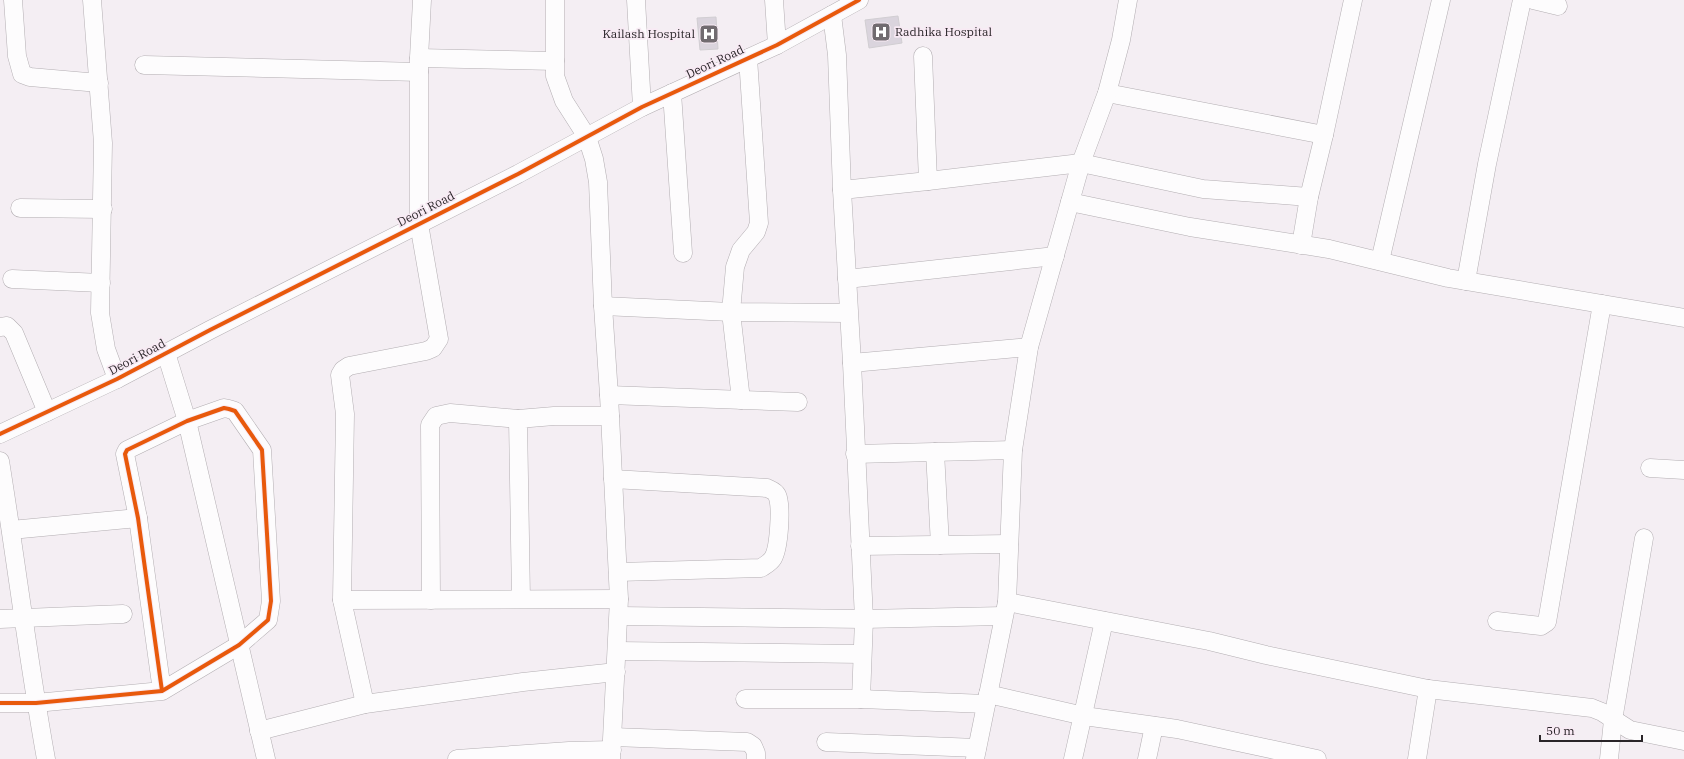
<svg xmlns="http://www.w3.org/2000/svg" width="1684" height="759" viewBox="0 0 1684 759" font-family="'IBM Plex Serif',serif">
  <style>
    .building { fill: #dad4dd; stroke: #d1ced2 }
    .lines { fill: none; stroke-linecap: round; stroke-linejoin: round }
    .minor-casing { stroke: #b3aeb2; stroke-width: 19 }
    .minor { stroke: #fdfcfd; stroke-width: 18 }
    .cycleway-casing { stroke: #f8eaf4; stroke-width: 6 }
    .cycleway { stroke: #e8590c; stroke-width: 4 }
    .labels { text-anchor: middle; stroke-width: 3.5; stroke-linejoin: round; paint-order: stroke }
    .poi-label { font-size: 12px; fill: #2a2529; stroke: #f8eaf4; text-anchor: start }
    .street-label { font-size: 12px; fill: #2a2529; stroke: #f8eaf4 }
  </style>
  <rect width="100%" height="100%" fill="#f4eef3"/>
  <g class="building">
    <polygon points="898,16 902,43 869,48 865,20"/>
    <polygon points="716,17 718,49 700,50 697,18"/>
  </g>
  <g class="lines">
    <defs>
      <g id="minor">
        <polyline points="13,0 17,56 22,74 30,77 99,83"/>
        <polyline points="92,0 103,143 100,313 106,349 117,379"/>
        <polyline points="555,0 555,76 564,101 587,137 594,159 598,182 603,306 609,395 619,599 611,759"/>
        <polyline points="636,0 642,107"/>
        <polyline points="774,0 777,45"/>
        <polyline points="1533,0 1558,6"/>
        <polyline points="832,15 837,55 842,190 852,363"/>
        <polyline points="923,56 928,181"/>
        <polyline points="419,58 555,61"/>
        <polyline points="144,65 419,72"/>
        <polyline points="672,93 683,253"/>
        <polyline points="1107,93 1324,135"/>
        <polyline points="842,190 928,181 1081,163 1203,189 1309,197"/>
        <polyline points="1070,202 1190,227 1329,249 1448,278 1684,318"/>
        <polyline points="20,208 103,209"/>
        <polyline points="1301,245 1309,197 1324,135 1353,0"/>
        <polyline points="1380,261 1441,0"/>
        <polyline points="12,279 101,283"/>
        <polyline points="847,279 1055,256"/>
        <polyline points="1466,281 1487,164 1522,0"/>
        <polyline points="603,306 731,312 848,313"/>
        <polyline points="0,327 7,326 14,333 47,412"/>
        <polyline points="166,353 187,421 266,759"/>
        <polyline points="609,395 798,402"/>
        <polyline points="741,400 731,312 735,267 741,250 756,232 759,223 748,58"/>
        <polyline points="0,434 117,379 210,330 518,174 642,107 777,45 859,0"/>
        <polyline points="935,452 940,545"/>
        <polyline points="855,454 1013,450"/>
        <path d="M 0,461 C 16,560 28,660 46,759"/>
        <polyline points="1650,468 1684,470"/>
        <path d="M 613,479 L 767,488 C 771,490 775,491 777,495 C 782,506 779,548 773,558 C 770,563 765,565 761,568 L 618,572"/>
        <polyline points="11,530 138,518"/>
        <polyline points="860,546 1009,544"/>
        <polyline points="521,599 518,419 554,416 610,416"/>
        <polyline points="342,600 619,599"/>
        <polyline points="431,600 430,425 436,416 450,413 518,419"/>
        <polyline points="1007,602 1209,641 1266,655 1428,689 1592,708 1602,712 1630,730 1684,741"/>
        <polyline points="619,616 864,619 1003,616"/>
        <polyline points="0,619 123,614"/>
        <polyline points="1497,621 1541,626 1547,622 1602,304"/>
        <polyline points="617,651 862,654"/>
        <polyline points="988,694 1084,716 1177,729 1317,759"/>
        <polyline points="745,699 861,699 986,704"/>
        <polyline points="861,699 864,619 852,363 1029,347"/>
        <polyline points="0,703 36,703 162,691 239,645 268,620 271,601 262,450 235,411 229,409 224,408 187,421 127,450 125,454 138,518 162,691"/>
        <polyline points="365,704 342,600 345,414 340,375 343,370 349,366 426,351 433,348 439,339 419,224 419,58 422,0"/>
        <polyline points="259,731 365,704 523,682 616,672"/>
        <polyline points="613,737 747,742 753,746 756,753 756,759"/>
        <polyline points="826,742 977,748"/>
        <polyline points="457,759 569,751 612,750"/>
        <polyline points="975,759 1007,602 1013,450 1029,347 1081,163 1107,93 1121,40 1128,0"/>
        <polyline points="1073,759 1104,621"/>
        <polyline points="1147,759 1154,726"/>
        <polyline points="1417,759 1428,689"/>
        <polyline points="1609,759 1613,720 1644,538"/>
      </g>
    </defs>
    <use href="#minor" class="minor-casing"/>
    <use href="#minor" class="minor"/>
    <defs>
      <g id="cycleway">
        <polyline points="0,434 117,379 210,330 518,174 642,107 777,45 859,0"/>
        <polyline points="0,703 36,703 162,691 239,645 268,620 271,601 262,450 235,411 229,409 224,408 187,421 127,450 125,454 138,518 162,691"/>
      </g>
    </defs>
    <use href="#cycleway" class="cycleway-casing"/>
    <use href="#cycleway" class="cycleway"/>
  </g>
  <defs>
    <symbol id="hospital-square" viewBox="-11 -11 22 22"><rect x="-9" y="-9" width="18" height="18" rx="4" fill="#716b70" stroke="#f8eaf4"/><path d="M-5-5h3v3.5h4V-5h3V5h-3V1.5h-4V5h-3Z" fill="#fff"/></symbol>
  </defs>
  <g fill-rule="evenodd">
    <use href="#hospital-square" x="870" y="21" width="22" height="22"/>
    <use href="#hospital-square" x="698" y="23" width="22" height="22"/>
  </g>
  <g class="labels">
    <g class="poi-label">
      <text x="895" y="36">Radhika Hospital</text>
      <text x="695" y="38" text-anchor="end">Kailash Hospital</text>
    </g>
    <g class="street-label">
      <text transform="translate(715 62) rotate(-25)" y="4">Deori Road</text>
      <text transform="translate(426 209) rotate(-27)" y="4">Deori Road</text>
      <text transform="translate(137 357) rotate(-28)" y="4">Deori Road</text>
    </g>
  </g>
  <path d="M1540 735v6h102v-6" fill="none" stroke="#2a2529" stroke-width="2"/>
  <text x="1546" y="735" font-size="12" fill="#2a2529" stroke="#f8eaf4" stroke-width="3" paint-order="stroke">50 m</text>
</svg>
